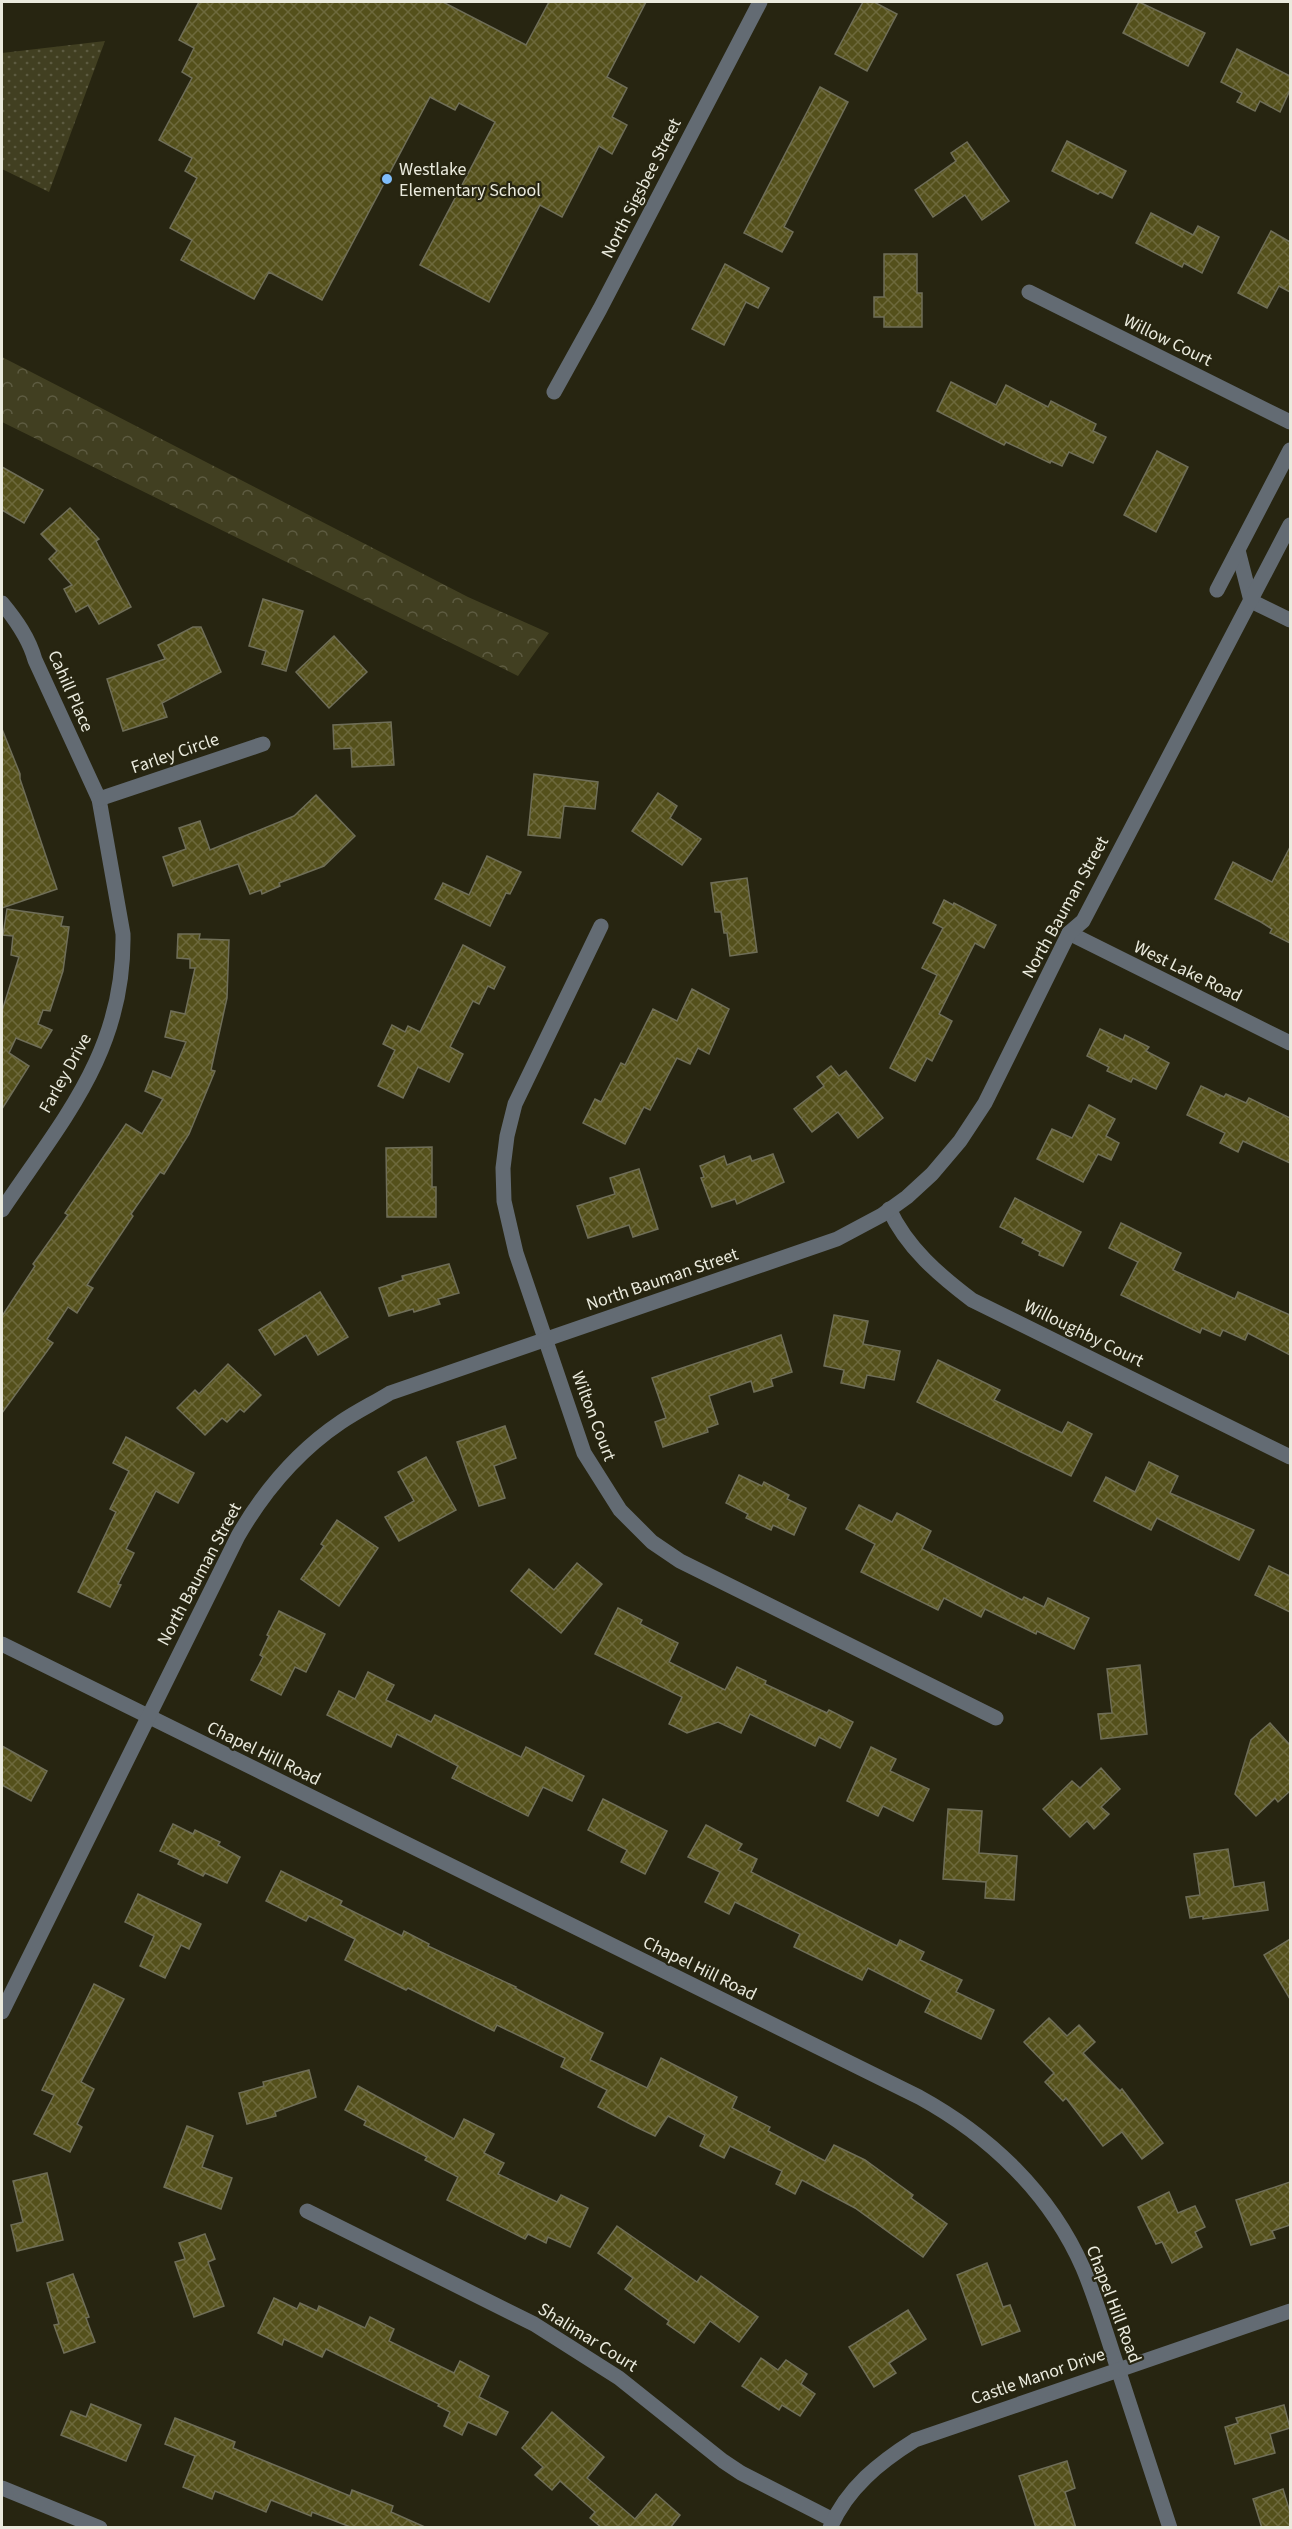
<svg xmlns="http://www.w3.org/2000/svg" width="1292" height="2529" viewBox="0 0 1292 2529" font-family="'Source Sans 3',sans-serif">
  <style>
    .grass { fill: url(#grass-dots) }
    .forest { fill: url(#forest-crowns) }
    .building { fill: url(#building-cross-hatch); stroke: #6f6e58; stroke-width: 1.5 }
    .lines { fill: none; stroke-linecap: round; stroke-linejoin: round }
    .street { stroke: #636b73; stroke-width: 15 }
    .poi-dot { fill: #7fbdfa; stroke: #272511; stroke-width: 2 }
    .labels { text-anchor: middle; stroke-width: 4.5; stroke-linejoin: round; paint-order: stroke }
    .poi-label { font-size: 18px; fill: #eaeadd; stroke: #272511; text-anchor: start }
    .street-label { font-size: 18px; fill: #eaeadd; stroke: #272511 }
  </style>
  <defs>
    <pattern id="grass-dots" width="8" height="8" patternUnits="userSpaceOnUse" patternTransform="scale(1.5)"><rect width="8" height="8" fill="#413f21"/><path d="M2 2h.1M6 6h.1" fill="none" stroke="#5d5b41" stroke-width="1.8" stroke-linecap="round"/></pattern>
    <pattern id="forest-crowns" width="20" height="18" patternUnits="userSpaceOnUse" patternTransform="scale(1.5)"><rect width="20" height="18" fill="#413f21"/><path d="M2 6a3 3 0 1 1 6 0M12 15a3 3 0 1 1 6 0" fill="none" stroke="#5d5b41"/></pattern>
    <pattern id="building-cross-hatch" width="8" height="8" patternUnits="userSpaceOnUse" patternTransform="scale(1.5)"><rect width="8" height="8" fill="#54501b"/><path d="M0 0l8 8M0 8l8-8" fill="none" stroke="#6d693c"/></pattern>
  </defs>
  <rect width="100%" height="100%" fill="#272511"/>
  <polygon class="grass" points="105,41 49,192 2,169 2,53"/>
  <polygon class="forest" points="2,357 468,597 549,633 518,676 2,422"/>
  <g class="building">
    <polygon points="199,2 443,2 526,45 549,2 646,2 607,77 627,88 612,117 627,125 612,154 599,146 562,217 540,205 489,302 420,265 495,122 459,103 455,110 430,97 322,300 269,272 254,299 181,260 192,240 170,228 197,178 185,171 192,158 159,140 192,78 182,72 194,48 179,40"/>
    <polygon points="863,2 874,2 897,14 867,71 835,54"/>
    <polygon points="1139,2 1205,33 1188,66 1123,33"/>
    <polygon points="1237,49 1290,76 1290,90 1280,112 1260,101 1255,111 1237,102 1242,93 1221,82"/>
    <polygon points="820,87 848,102 784,227 793,232 782,252 744,233"/>
    <polygon points="1067,141 1126,171 1112,198 1100,192 1098,194 1052,171"/>
    <polygon points="967,142 1009,201 982,220 965,195 933,217 915,190 956,161 951,153"/>
    <polygon points="1151,213 1193,235 1198,226 1219,237 1202,273 1184,263 1182,267 1136,243"/>
    <polygon points="1271,231 1290,242 1290,292 1279,286 1267,308 1238,293"/>
    <polygon points="884,254 917,254 917,293 922,293 922,327 884,327 884,317 874,317 874,297 884,297"/>
    <polygon points="725,264 769,288 758,308 746,302 724,345 692,329"/>
    <polygon points="951,382 996,405 1006,385 1048,407 1051,401 1096,424 1093,431 1106,437 1093,463 1069,452 1062,466 1051,461 1050,463 1006,442 1004,445 937,411"/>
    <polygon points="1157,451 1188,467 1156,532 1124,515"/>
    <polygon points="2,467 43,490 24,523 2,510"/>
    <polygon points="70,508 99,539 96,541 131,607 99,624 88,605 76,612 64,589 72,585 49,559 57,551 41,534"/>
    <polygon points="263,599 303,611 286,671 262,664 266,651 249,646"/>
    <polygon points="193,627 201,627 221,672 162,703 167,717 123,731 107,679 165,659 158,645"/>
    <polygon points="334,636 367,672 329,708 296,672"/>
    <polygon points="391,722 394,765 352,767 351,748 334,749 333,725"/>
    <polygon points="2,729 20,774 20,779 57,889 2,908"/>
    <polygon points="534,774 598,782 595,809 564,806 560,838 528,835"/>
    <polygon points="658,793 677,806 670,818 701,839 682,865 632,831"/>
    <polygon points="316,795 355,836 324,866 279,883 280,886 262,894 261,890 250,894 238,864 173,886 163,857 186,849 179,828 200,821 210,850 294,816"/>
    <polygon points="1290,847 1290,943 1270,933 1272,929 1261,922 1215,899 1233,862 1272,882"/>
    <polygon points="487,856 521,872 510,894 506,893 490,926 435,899 443,883 469,895"/>
    <polygon points="747,878 757,952 730,956 727,933 724,933 721,912 715,912 711,883"/>
    <polygon points="944,900 953,905 954,903 996,925 984,948 975,943 939,1014 952,1021 932,1061 927,1058 915,1081 890,1068 937,975 922,968 943,928 933,923"/>
    <polygon points="7,909 63,917 61,926 69,927 63,971 50,1011 43,1010 38,1024 52,1030 41,1048 16,1038 9,1053 29,1066 2,1109 2,1011 19,957 11,955 13,936 3,935"/>
    <polygon points="178,934 200,934 199,939 229,940 227,998 211,1070 215,1071 189,1134 164,1174 160,1172 131,1214 133,1216 87,1285 93,1288 77,1313 68,1307 47,1339 53,1343 2,1413 2,1316 35,1266 33,1264 68,1215 65,1213 126,1124 142,1134 163,1099 145,1091 153,1071 171,1078 186,1042 165,1037 171,1011 185,1014 195,968 190,968 190,959 177,958"/>
    <polygon points="463,945 505,967 494,989 488,986 479,1004 473,1001 450,1047 463,1054 449,1082 418,1067 403,1098 378,1086 395,1050 383,1044 392,1025 405,1032 408,1026 420,1032"/>
    <polygon points="692,989 729,1009 709,1054 698,1048 690,1064 677,1058 650,1110 644,1107 625,1144 583,1123 595,1099 601,1102 621,1063 625,1065 653,1009 677,1021"/>
    <polygon points="1100,1029 1123,1040 1125,1035 1149,1047 1146,1051 1169,1063 1156,1089 1133,1078 1131,1082 1107,1071 1109,1067 1087,1056"/>
    <polygon points="831,1066 839,1076 846,1071 883,1118 858,1138 838,1112 812,1132 794,1109 824,1086 817,1077"/>
    <polygon points="1201,1086 1224,1097 1226,1094 1246,1103 1249,1098 1290,1118 1290,1163 1243,1141 1238,1152 1220,1143 1225,1133 1187,1115"/>
    <polygon points="1089,1105 1115,1119 1106,1136 1119,1143 1111,1160 1098,1154 1083,1182 1037,1159 1052,1129 1072,1138"/>
    <polygon points="432,1147 432,1187 436,1187 436,1217 387,1217 386,1148"/>
    <polygon points="773,1154 784,1182 737,1204 735,1199 712,1207 701,1178 704,1177 700,1166 724,1156 727,1165 750,1156 752,1161"/>
    <polygon points="639,1169 658,1229 633,1237 629,1225 588,1238 577,1206 615,1194 610,1178"/>
    <polygon points="1015,1198 1081,1232 1063,1266 1039,1255 1040,1252 1022,1243 1024,1239 1000,1227"/>
    <polygon points="1121,1223 1181,1253 1173,1270 1235,1299 1238,1292 1290,1315 1290,1355 1248,1333 1245,1340 1223,1330 1220,1336 1202,1328 1200,1333 1121,1295 1138,1262 1109,1248"/>
    <polygon points="449,1264 459,1293 438,1299 440,1304 414,1312 413,1309 389,1316 379,1288 403,1280 402,1276"/>
    <polygon points="320,1292 348,1337 318,1355 306,1335 275,1355 259,1330"/>
    <polygon points="834,1315 868,1321 863,1344 900,1351 894,1380 867,1375 864,1388 841,1383 844,1370 824,1366"/>
    <polygon points="781,1335 792,1372 771,1379 773,1386 754,1392 751,1381 709,1396 718,1424 707,1428 708,1432 663,1447 655,1422 666,1418 652,1378"/>
    <polygon points="938,1360 1000,1390 994,1400 1062,1433 1068,1422 1092,1434 1071,1476 917,1402"/>
    <polygon points="228,1364 261,1395 244,1412 240,1409 227,1422 222,1418 205,1435 177,1408 195,1390 199,1394"/>
    <polygon points="505,1426 516,1458 494,1466 505,1498 479,1506 457,1442"/>
    <polygon points="126,1437 194,1473 178,1503 156,1491 126,1549 134,1553 118,1584 121,1585 110,1607 78,1592 116,1512 110,1509 129,1471 113,1463"/>
    <polygon points="426,1457 456,1510 399,1541 385,1517 414,1501 398,1472"/>
    <polygon points="1149,1462 1178,1476 1170,1493 1254,1530 1239,1560 1157,1518 1151,1530 1094,1501 1106,1477 1135,1492"/>
    <polygon points="739,1475 762,1486 764,1482 789,1495 787,1499 806,1508 794,1535 773,1525 771,1530 746,1518 748,1514 726,1503"/>
    <polygon points="859,1505 892,1522 897,1513 931,1531 922,1549 1022,1600 1024,1597 1044,1607 1048,1598 1089,1618 1074,1649 1037,1631 1036,1634 985,1609 981,1617 944,1598 938,1610 861,1572 875,1544 846,1529"/>
    <polygon points="337,1520 378,1548 339,1606 301,1579 324,1546 321,1544"/>
    <polygon points="577,1563 602,1584 561,1633 511,1591 529,1569 554,1590"/>
    <polygon points="1269,1566 1290,1576 1290,1612 1255,1595"/>
    <polygon points="618,1608 642,1620 640,1624 678,1643 669,1662 725,1690 737,1667 766,1681 765,1684 827,1713 829,1710 853,1722 840,1748 819,1737 815,1746 750,1714 741,1733 718,1722 687,1733 669,1724 682,1697 595,1654"/>
    <polygon points="279,1611 325,1634 306,1672 295,1667 281,1695 251,1680 263,1657 260,1655 269,1636 267,1635"/>
    <polygon points="1140,1665 1147,1734 1101,1739 1098,1714 1112,1713 1107,1669"/>
    <polygon points="368,1672 394,1685 386,1700 431,1722 435,1715 521,1757 526,1747 584,1776 572,1801 543,1787 528,1816 452,1778 458,1766 397,1734 391,1747 327,1715 339,1691 355,1699"/>
    <polygon points="1270,1723 1290,1745 1290,1791 1278,1802 1275,1798 1256,1816 1235,1794 1251,1740"/>
    <polygon points="2,1746 47,1771 31,1801 2,1785"/>
    <polygon points="871,1747 896,1759 890,1771 929,1789 913,1821 883,1806 878,1816 847,1801"/>
    <polygon points="1101,1768 1120,1789 1101,1807 1109,1814 1094,1829 1087,1821 1070,1837 1043,1809 1072,1781 1080,1788"/>
    <polygon points="603,1799 667,1831 645,1874 621,1862 627,1850 588,1830"/>
    <polygon points="948,1809 982,1811 979,1853 1017,1856 1014,1900 985,1898 986,1882 943,1879"/>
    <polygon points="173,1824 193,1834 195,1830 220,1842 218,1845 240,1857 227,1883 205,1873 203,1876 178,1864 180,1860 160,1851"/>
    <polygon points="706,1825 742,1844 738,1850 757,1859 751,1872 897,1946 900,1940 924,1952 920,1960 962,1980 956,1992 994,2010 981,2039 925,2012 931,2000 868,1968 862,1980 794,1947 800,1934 735,1902 729,1914 705,1902 720,1872 688,1857"/>
    <polygon points="1228,1849 1234,1887 1264,1882 1268,1910 1203,1919 1203,1916 1190,1918 1186,1897 1200,1895 1194,1854"/>
    <polygon points="281,1871 342,1901 340,1905 402,1936 404,1931 429,1944 428,1946 516,1987 515,1988 603,2033 590,2060 647,2088 661,2058 737,2097 732,2108 770,2127 768,2131 825,2161 834,2145 865,2160 913,2195 911,2198 947,2224 923,2257 855,2208 802,2180 795,2194 776,2184 782,2171 730,2146 724,2158 700,2146 705,2135 668,2116 655,2136 634,2126 598,2107 607,2090 561,2067 565,2058 497,2025 494,2031 408,1988 406,1990 345,1960 355,1939 309,1916 306,1921 266,1901"/>
    <polygon points="138,1894 201,1924 189,1949 181,1945 165,1978 140,1966 154,1936 125,1922"/>
    <polygon points="1290,1939 1290,1999 1264,1955"/>
    <polygon points="94,1984 124,1999 81,2082 94,2089 77,2124 82,2127 70,2152 34,2134 54,2095 42,2090"/>
    <polygon points="1049,2018 1067,2036 1079,2025 1095,2042 1083,2053 1120,2091 1122,2089 1163,2143 1142,2159 1122,2132 1103,2146 1066,2098 1063,2101 1045,2082 1054,2073 1024,2042"/>
    <polygon points="309,2070 316,2097 275,2112 276,2116 247,2124 239,2093 264,2086 263,2082"/>
    <polygon points="358,2086 454,2139 464,2119 494,2134 484,2153 504,2163 498,2174 557,2202 561,2195 588,2208 570,2247 548,2237 546,2243 528,2234 525,2239 447,2200 458,2177 425,2160 427,2157 364,2125 366,2121 345,2110"/>
    <polygon points="187,2126 213,2136 202,2167 232,2178 221,2209 164,2187"/>
    <polygon points="47,2173 63,2240 17,2251 11,2225 23,2222 13,2181"/>
    <polygon points="1290,2182 1290,2225 1272,2231 1275,2238 1251,2245 1236,2200"/>
    <polygon points="1169,2192 1178,2213 1195,2206 1205,2227 1195,2232 1202,2247 1172,2263 1162,2242 1156,2244 1138,2207"/>
    <polygon points="617,2226 697,2282 701,2276 758,2317 739,2342 710,2321 694,2343 667,2324 669,2321 625,2289 633,2278 598,2253"/>
    <polygon points="205,2234 215,2259 208,2262 224,2306 194,2317 175,2262 185,2259 179,2243"/>
    <polygon points="987,2263 1003,2307 1010,2305 1020,2331 982,2345 957,2275"/>
    <polygon points="73,2274 89,2317 86,2318 95,2342 64,2353 54,2325 59,2324 47,2283"/>
    <polygon points="274,2298 297,2309 300,2303 317,2311 319,2306 365,2328 370,2317 394,2329 389,2341 454,2373 460,2361 489,2376 479,2397 508,2412 496,2435 468,2422 462,2435 444,2426 450,2412 438,2406 439,2404 326,2349 322,2357 284,2339 282,2345 258,2333"/>
    <polygon points="908,2310 926,2339 889,2363 896,2373 874,2387 849,2347"/>
    <polygon points="761,2358 778,2370 786,2360 807,2374 801,2384 815,2394 800,2416 782,2405 779,2410 742,2386"/>
    <polygon points="91,2404 141,2425 126,2461 61,2435 71,2411 86,2417"/>
    <polygon points="1284,2405 1290,2428 1270,2434 1275,2453 1235,2464 1225,2427 1238,2423 1236,2418"/>
    <polygon points="552,2412 604,2457 587,2478 635,2519 656,2494 680,2515 670,2528 602,2528 590,2518 595,2512 560,2481 552,2490 535,2475 543,2467 522,2448"/>
    <polygon points="175,2418 235,2442 233,2448 350,2496 352,2490 393,2506 391,2512 427,2528 353,2528 312,2512 311,2516 271,2500 266,2512 215,2491 212,2499 183,2487 195,2456 165,2444"/>
    <polygon points="1067,2461 1075,2488 1065,2492 1076,2528 1036,2528 1019,2476"/>
    <polygon points="1283,2489 1290,2512 1290,2528 1262,2528 1253,2499"/>
  </g>
  <g class="lines">
    <g class="street">
      <polyline points="1029,292 1290,422"/>
      <polyline points="554,392 600,309 760,2"/>
      <polyline points="1238,550 1251,601 1290,620"/>
      <polyline points="1217,590 1290,450"/>
      <path d="M 2,603 C 16,620 29,638 35,660 L 99,799 L 123,934 C 125,1051 63,1119 2,1210"/>
      <polyline points="99,799 263,744"/>
      <polyline points="601,926 515,1104 507,1136 503,1168 504,1201 516,1253 584,1453 620,1510 652,1542 680,1561 996,1718"/>
      <polyline points="1069,933 1290,1043"/>
      <path d="M 889,1209 C 907,1248 939,1275 972,1300 L 1290,1457"/>
      <path d="M 2,1644 L 919,2097 C 990,2136 1050,2193 1083,2268 C 1097,2301 1107,2337 1119,2372 C 1136,2424 1153,2476 1170,2528"/>
      <path d="M 2,2012 L 238,1536 C 264,1491 298,1451 341,1422 C 357,1411 374,1403 390,1393 L 837,1239 L 882,1215 L 907,1197 L 932,1174 L 960,1141 L 985,1103 L 1069,933 L 1083,921 L 1290,525"/>
      <polyline points="307,2211 534,2324 619,2378 723,2461 741,2473 833,2520"/>
      <polyline points="2,2488 100,2528"/>
      <path d="M 830,2528 C 847,2488 880,2462 915,2440 L 1290,2311"/>
    </g>
  </g>
  <circle class="poi-dot" cx="387" cy="179" r="6"/>
  <g class="labels">
    <g class="poi-label">
      <text x="399" y="175">Westlake<tspan x="399" dy="21">Elementary School</tspan></text>
    </g>
    <g class="street-label">
      <text transform="translate(641 188) rotate(-63)" y="6">North Sigsbee Street</text>
      <text transform="translate(1168 340) rotate(26)" y="6">Willow Court</text>
      <text transform="translate(71 691) rotate(66)" y="6">Cahill Place</text>
      <text transform="translate(175 753) rotate(-19)" y="6">Farley Circle</text>
      <text transform="translate(1065 907) rotate(-61)" y="6">North Bauman Street</text>
      <text transform="translate(1188 971) rotate(26)" y="6">West Lake Road</text>
      <text transform="translate(65 1073) rotate(-61)" y="6">Farley Drive</text>
      <text transform="translate(662 1279) rotate(-19)" y="6">North Bauman Street</text>
      <text transform="translate(1084 1333) rotate(26)" y="6">Willoughby Court</text>
      <text transform="translate(594 1416) rotate(69)" y="6">Wilton Court</text>
      <text transform="translate(199 1574) rotate(-62)" y="6">North Bauman Street</text>
      <text transform="translate(264 1753) rotate(26)" y="6">Chapel Hill Road</text>
      <text transform="translate(700 1968) rotate(26)" y="6">Chapel Hill Road</text>
      <text transform="translate(1114 2304) rotate(69)" y="6">Chapel Hill Road</text>
      <text transform="translate(588 2337) rotate(32)" y="6">Shalimar Court</text>
      <text transform="translate(1038 2376) rotate(-19)" y="6">Castle Manor Drive</text>
    </g>
  </g>
  <rect width="1292" height="2529" fill="none" stroke="#eaeadd" stroke-width="6"/>
</svg>
